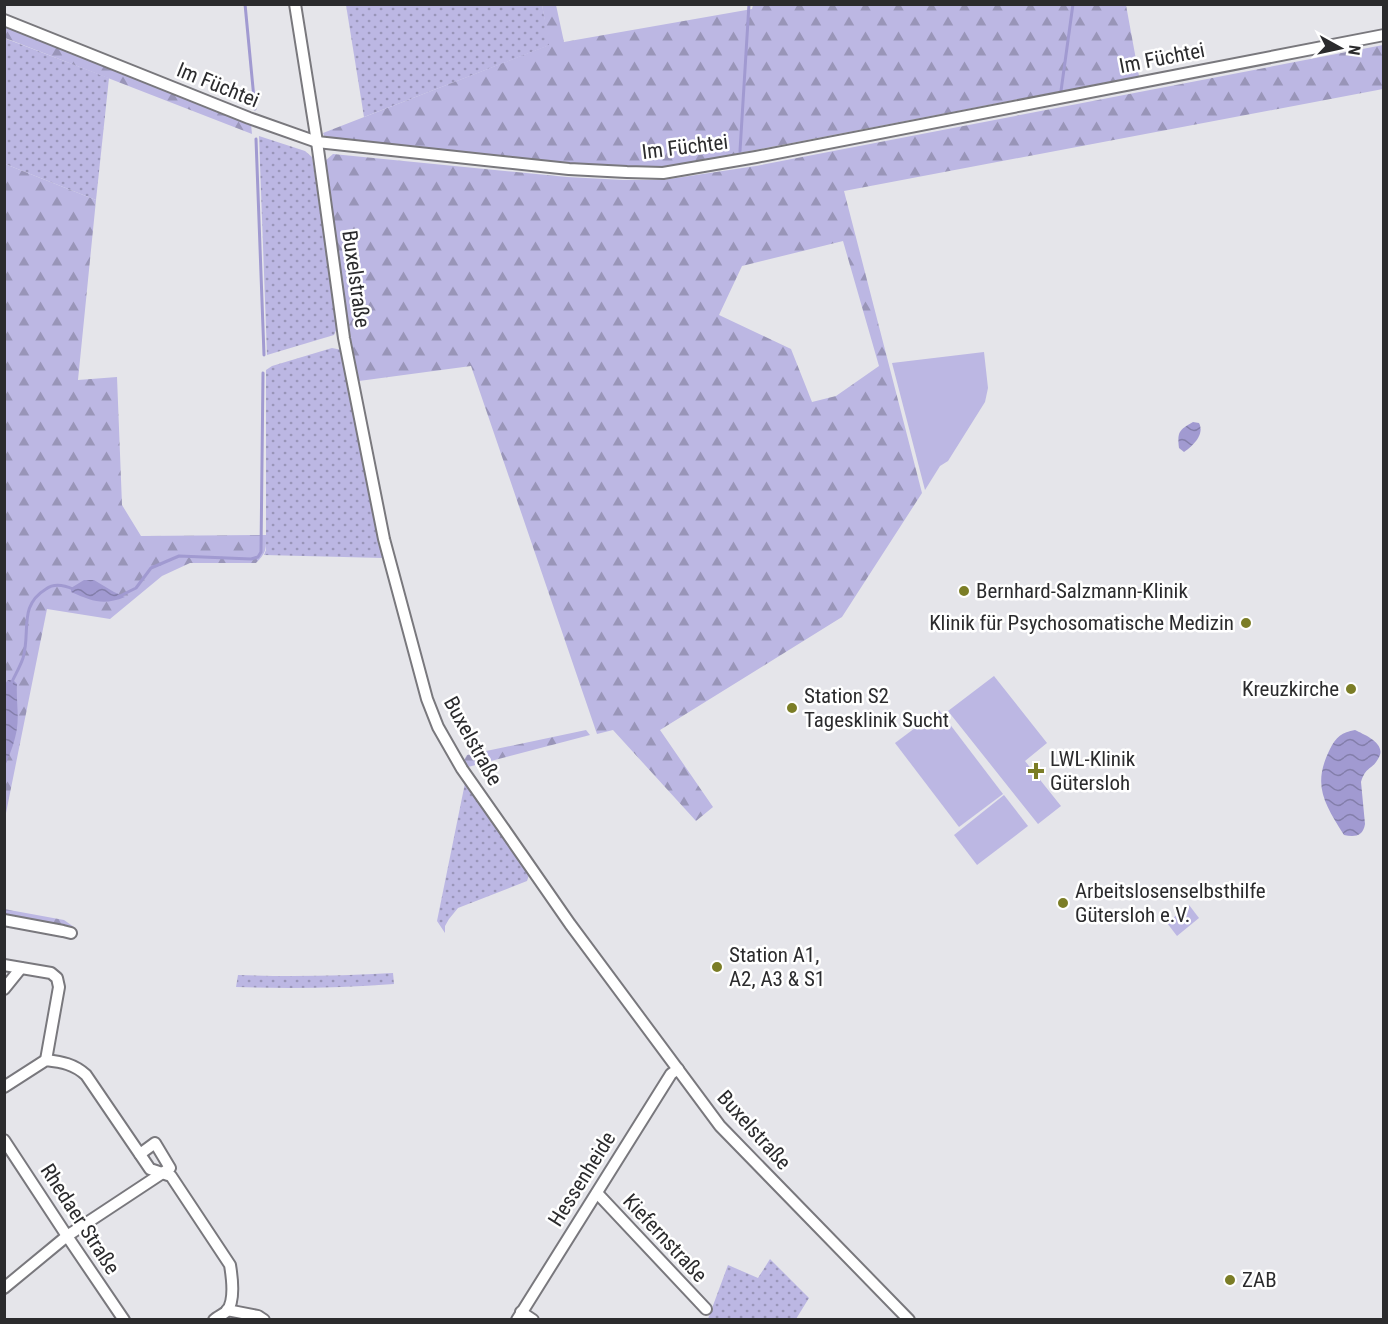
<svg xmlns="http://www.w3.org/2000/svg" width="1388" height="1324" viewBox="0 0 1388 1324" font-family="'Roboto Condensed',sans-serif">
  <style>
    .grass { fill: url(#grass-dots) }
    .forest { fill: url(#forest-firs); fill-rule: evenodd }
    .green { fill: #bcb7e3 }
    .water { fill: url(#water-waves) }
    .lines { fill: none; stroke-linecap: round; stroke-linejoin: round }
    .stream { stroke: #a19ad1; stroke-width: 3 }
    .minor-casing { stroke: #79787d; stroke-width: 14 }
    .minor { stroke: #fff; stroke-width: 10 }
    .poi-dot { fill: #7b7d26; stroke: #fff; stroke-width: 2 }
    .labels { text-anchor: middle; stroke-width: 5; stroke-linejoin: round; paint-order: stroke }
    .street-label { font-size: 21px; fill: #2b2b2d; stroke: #fff }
    .poi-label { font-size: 21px; fill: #2b2b2d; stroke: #fff; text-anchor: start }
  </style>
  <defs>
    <pattern id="grass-dots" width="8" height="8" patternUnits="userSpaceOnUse" patternTransform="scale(1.5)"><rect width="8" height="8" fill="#bcb7e3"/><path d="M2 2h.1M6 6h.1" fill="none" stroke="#9995b8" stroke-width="1.8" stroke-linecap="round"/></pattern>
    <pattern id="forest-firs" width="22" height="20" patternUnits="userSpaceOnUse" patternTransform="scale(1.5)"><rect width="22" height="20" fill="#bcb7e3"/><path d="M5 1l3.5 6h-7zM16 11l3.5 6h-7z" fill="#9995b8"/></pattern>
    <pattern id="water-waves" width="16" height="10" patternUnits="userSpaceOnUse" patternTransform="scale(1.5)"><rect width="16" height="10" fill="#a19ad1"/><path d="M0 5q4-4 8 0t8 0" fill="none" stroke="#837eaa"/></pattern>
  </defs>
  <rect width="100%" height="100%" fill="#e5e5ea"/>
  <g class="grass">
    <polygon points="346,5 542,5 550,45 364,117"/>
    <polygon points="4,38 109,78 96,200 5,164"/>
    <polygon points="259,136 305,151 312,157 338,326 334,335 267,355"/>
    <polygon points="332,348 342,350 383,558 264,555 266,550 266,370 272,366"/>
    <polygon points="465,783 529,875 527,881 458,908 449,919 445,926 445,933 437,921"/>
    <path d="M 393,973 L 394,984 C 341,988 290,989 236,987 L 238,975 C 290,977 341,976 393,973 Z"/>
    <polygon points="770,1259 809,1298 796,1319 708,1319 728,1265 758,1278"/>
  </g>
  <g class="forest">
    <polygon points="542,5 556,5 564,42 752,9 753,5 1126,5 1139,76 662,168 569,164 326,140 323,133 549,45"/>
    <polygon points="4,26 251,124 252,134 5,38"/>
    <path d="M 1383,45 L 1383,89 L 844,191 L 922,493 L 842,617 L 660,730 L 713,807 L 696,821 L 613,730 L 597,734 L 471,366 L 359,381 L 351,342 L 325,161 L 333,154 L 567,177 L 623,180 L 663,180 L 756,166 ZM 843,241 L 879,366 L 836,396 L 812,402 L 791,349 L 719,315 L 742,266 Z"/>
    <path d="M 5,164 L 96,200 L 78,380 L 117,377 L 122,505 L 141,536 L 266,535 C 266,549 267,552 256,563 L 190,563 L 162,576 L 110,619 L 47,609 L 5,818 Z"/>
    <polygon points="586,730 590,735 468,767 464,760 467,755"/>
    <polygon points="4,909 64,920 74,927 63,927 5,918"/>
  </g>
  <g class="green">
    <polygon points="984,352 988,388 985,402 948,461 940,466 925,490 892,363"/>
    <polygon points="994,676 1047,743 1025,761 1061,806 1038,824 948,711"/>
    <polygon points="939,710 1003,794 959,827 895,743"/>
    <polygon points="1004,795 1028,826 977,865 954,835"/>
    <polygon points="1189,905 1199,918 1177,936 1167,923"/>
  </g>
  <g class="water">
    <path d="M 1193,422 L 1199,423 C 1205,434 1193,446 1184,452 L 1179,448 C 1177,432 1179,430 1193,422 Z"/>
    <path d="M 84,580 L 94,580 L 114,592 L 125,597 C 103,606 92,601 71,592 L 71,588 Z"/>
    <path d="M 8,680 L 13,680 L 17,684 C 16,699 19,714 17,728 C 15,742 10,754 5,766 L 4,685 Z"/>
    <path d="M 1355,730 C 1365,735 1388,744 1378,759 C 1372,770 1366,766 1361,782 L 1365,824 C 1363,837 1354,837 1344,835 C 1324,803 1312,785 1330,749 C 1336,737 1342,732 1355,730 Z"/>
  </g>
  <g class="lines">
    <g class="stream">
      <polyline points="245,4 255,109"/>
      <polyline points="1061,91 1073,4"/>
      <polyline points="256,139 264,355"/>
      <polyline points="740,151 749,4"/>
      <polyline points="120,596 136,588 151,568 179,556 251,559 258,557 261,552 263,373"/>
      <path d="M 11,684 C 15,675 20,667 23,658 C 31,631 18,606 46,589 C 54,583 64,585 73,589"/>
    </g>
    <defs>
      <g id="minor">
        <polyline points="295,4 317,142 344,338 384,539 427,699 438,727 462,769 502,826 570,924 720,1126 909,1320"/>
        <polyline points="4,20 249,118 317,142 569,169 627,172 663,173 756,157 1384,35"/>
        <polyline points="4,920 63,931 71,933"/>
        <polyline points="4,965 51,973 57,978 59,987 46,1060"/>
        <polyline points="4,989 21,968"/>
        <path d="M 4,1087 L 46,1060 C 62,1062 74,1064 86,1075 L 150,1169 L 171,1176 L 230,1265 C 232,1277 235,1301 227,1311 C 224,1314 217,1317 214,1320"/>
        <polyline points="4,1140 67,1236 124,1320"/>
        <polyline points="597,1193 706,1309"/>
        <polyline points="4,1288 67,1236 170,1168 155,1143 140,1154"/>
        <polyline points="227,1310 258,1316 264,1320"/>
        <polyline points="521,1312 533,1320"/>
        <polyline points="517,1320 671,1074 678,1069"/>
      </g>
    </defs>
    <use href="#minor" class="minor-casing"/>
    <use href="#minor" class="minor"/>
  </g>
  <g class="poi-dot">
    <circle cx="964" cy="591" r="6"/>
    <circle cx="1246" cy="623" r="6"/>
    <circle cx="1351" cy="689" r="6"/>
    <circle cx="792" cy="708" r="6"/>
    <path d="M1033 762h6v6h6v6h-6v6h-6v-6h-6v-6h6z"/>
    <circle cx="1063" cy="903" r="6"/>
    <circle cx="717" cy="967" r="6"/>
    <circle cx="1230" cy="1280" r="6"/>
  </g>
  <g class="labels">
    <g class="street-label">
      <text transform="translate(1162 58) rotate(-11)" y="7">Im Füchtei</text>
      <text transform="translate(218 85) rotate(22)" y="7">Im Füchtei</text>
      <text transform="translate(685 147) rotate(-7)" y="7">Im Füchtei</text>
      <text transform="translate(356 279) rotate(82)" y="7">Buxelstraße</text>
      <text transform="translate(473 741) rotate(61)" y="7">Buxelstraße</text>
      <text transform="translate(754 1130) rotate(48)" y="7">Buxelstraße</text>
      <text transform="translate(582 1179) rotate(-58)" y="7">Hessenheide</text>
      <text transform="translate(80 1219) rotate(57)" y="7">Rhedaer Straße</text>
      <text transform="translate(665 1238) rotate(47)" y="7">Kiefernstraße</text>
    </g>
    <g class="poi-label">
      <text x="976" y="598">Bernhard-Salzmann-Klinik</text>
      <text x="1234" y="630" text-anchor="end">Klinik für Psychosomatische Medizin</text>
      <text x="1339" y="696" text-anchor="end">Kreuzkirche</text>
      <text x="804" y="703">Station S2<tspan x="804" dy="24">Tagesklinik Sucht</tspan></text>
      <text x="1050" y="766">LWL-Klinik<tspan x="1050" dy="24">Gütersloh</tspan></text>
      <text x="1075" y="898">Arbeitslosenselbsthilfe<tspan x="1075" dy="24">Gütersloh e.V.</tspan></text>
      <text x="729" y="962">Station A1,<tspan x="729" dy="24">A2, A3 &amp; S1</tspan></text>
      <text x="1242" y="1287">ZAB</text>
    </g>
  </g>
  <rect width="1388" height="1324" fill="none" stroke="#2b2b2d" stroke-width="12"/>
  <g transform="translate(1340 48) rotate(98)" stroke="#ffffff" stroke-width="4.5" paint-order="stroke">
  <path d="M0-4.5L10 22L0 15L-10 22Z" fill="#2b2b2d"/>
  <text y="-9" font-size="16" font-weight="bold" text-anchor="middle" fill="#2b2b2d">N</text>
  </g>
</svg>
